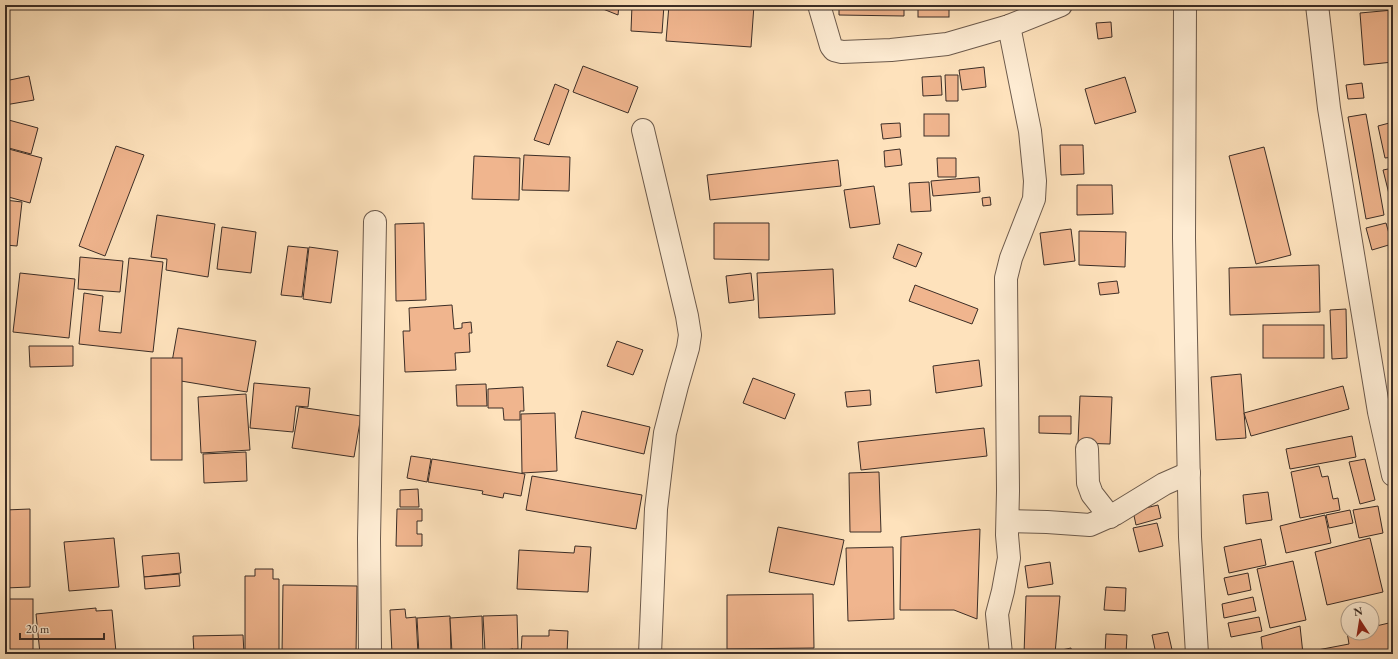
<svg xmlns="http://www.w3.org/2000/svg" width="1398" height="659" viewBox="0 0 1398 659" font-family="'EB Garamond',serif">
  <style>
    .building { fill: #f0b58e; stroke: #3b2d26 }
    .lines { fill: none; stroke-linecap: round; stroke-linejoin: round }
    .minor-casing { stroke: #6c5a4c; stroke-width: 24 }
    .minor { stroke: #feecd3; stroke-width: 22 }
  </style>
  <rect width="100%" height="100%" fill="#fee2bc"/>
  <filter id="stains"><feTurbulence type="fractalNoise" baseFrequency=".005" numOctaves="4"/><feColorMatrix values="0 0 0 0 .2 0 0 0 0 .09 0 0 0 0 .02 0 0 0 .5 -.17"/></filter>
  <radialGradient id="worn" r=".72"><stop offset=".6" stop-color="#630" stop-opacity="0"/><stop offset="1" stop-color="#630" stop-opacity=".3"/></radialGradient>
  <g class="building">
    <polygon points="593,5 619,5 618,15"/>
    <polygon points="632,5 664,5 662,33 631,31"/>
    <polygon points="669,5 754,5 751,47 666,41"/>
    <polygon points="839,5 904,5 904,16 839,15"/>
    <rect x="918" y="5" width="31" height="12"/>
    <polygon points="1393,10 1393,62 1364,65 1360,13"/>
    <polygon points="1111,22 1112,37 1098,39 1096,23"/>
    <polygon points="583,66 638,87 628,113 573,92"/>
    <polygon points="984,67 986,87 962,90 959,70"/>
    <polygon points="945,75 958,75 958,101 946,101"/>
    <polygon points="29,76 34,100 5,105 5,81"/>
    <polygon points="941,76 942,95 923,96 922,77"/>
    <polygon points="1125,77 1136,112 1095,124 1085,89"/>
    <polygon points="1362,83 1364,98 1348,99 1346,85"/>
    <polygon points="555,84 569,90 549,145 534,140"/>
    <rect x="924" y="114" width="25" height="22"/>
    <polygon points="1366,114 1384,215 1366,219 1348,117"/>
    <polygon points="5,119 38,128 31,154 5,147"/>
    <polygon points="1393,122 1393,157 1385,158 1378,126"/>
    <polygon points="900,123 901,137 883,139 881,124"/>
    <polygon points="1060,145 1083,145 1084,174 1061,175"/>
    <polygon points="116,146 144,155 105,256 79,246"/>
    <polygon points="1264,147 1291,255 1256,264 1229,156"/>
    <polygon points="5,148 42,158 30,203 5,196"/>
    <polygon points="900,149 902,165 885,167 884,151"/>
    <polygon points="524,155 570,157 569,191 522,190"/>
    <polygon points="474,156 520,158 519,200 472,199"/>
    <polygon points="937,158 956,158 956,177 938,177"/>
    <polygon points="838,160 841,186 710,200 707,175"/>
    <polygon points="1393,168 1393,201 1391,202 1383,170"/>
    <polygon points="979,177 980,192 933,196 931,181"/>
    <polygon points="929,182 931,211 911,212 909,183"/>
    <polygon points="1077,185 1112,185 1113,214 1077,215"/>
    <polygon points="874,186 880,224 850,228 844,190"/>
    <polygon points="990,197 991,205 983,206 982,198"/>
    <polygon points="5,200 22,202 17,246 5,245"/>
    <polygon points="157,215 215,224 208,277 166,270 167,259 151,257"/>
    <polygon points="424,223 426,300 396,301 395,224"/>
    <polygon points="714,223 769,223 769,260 714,259"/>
    <polygon points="1386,223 1392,244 1372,250 1366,228"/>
    <polygon points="222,227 256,232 251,273 217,269"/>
    <polygon points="1071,229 1075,261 1044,265 1040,233"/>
    <polygon points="1079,231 1126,232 1125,267 1079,265"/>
    <polygon points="898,244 922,253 916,267 893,258"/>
    <polygon points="288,246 308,248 302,297 281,295"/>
    <polygon points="309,247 338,251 331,303 303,299"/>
    <polygon points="80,257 123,261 120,292 78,289"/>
    <polygon points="129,258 163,262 153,352 79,344 84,293 103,296 99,331 121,333"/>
    <polygon points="1319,265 1320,312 1230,315 1229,268"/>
    <polygon points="833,269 835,314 759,318 757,273"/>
    <polygon points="20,273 75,279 69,338 13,332"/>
    <polygon points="751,273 754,300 729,303 726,276"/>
    <polygon points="1117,281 1119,293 1100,295 1098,283"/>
    <polygon points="915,285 978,309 972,324 909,301"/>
    <polygon points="452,305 454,329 462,328 462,323 471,322 472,333 469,333 470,352 455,353 456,370 405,372 403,331 410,331 409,308"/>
    <polygon points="1346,309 1347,358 1332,359 1330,310"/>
    <rect x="1263" y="325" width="61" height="33"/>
    <polygon points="178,328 256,341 247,392 169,379"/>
    <polygon points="617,341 643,350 633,375 607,366"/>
    <polygon points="29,346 73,346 73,366 30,367"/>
    <rect x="151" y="358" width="31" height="102"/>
    <polygon points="979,360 982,386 936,393 933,366"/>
    <polygon points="1241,374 1246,438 1216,440 1211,377"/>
    <polygon points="753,378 795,394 785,419 743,403"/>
    <polygon points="254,383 310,388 308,407 296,406 293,432 250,428"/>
    <polygon points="486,384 487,406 457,406 456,385"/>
    <polygon points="1343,386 1349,409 1251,436 1244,413"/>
    <polygon points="523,387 524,411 520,411 520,420 504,420 503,408 488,408 488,389"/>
    <polygon points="870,390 871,405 847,407 845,392"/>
    <polygon points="246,394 250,450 201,453 198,397"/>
    <polygon points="1080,396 1112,397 1110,444 1078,443"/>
    <polygon points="299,407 361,416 354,457 292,448"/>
    <polygon points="582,411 650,427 644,454 575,438"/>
    <polygon points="555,413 557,471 522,473 521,414"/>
    <polygon points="1039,416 1071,416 1071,434 1039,433"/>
    <polygon points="984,428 987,456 861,470 858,442"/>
    <polygon points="1352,436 1356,457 1290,469 1286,449"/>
    <polygon points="246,452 247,481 204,483 203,454"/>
    <polygon points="411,456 431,459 427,482 407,478"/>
    <polygon points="432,459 525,474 521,496 504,493 503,498 482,494 483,491 428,482"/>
    <polygon points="1365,459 1375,500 1360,504 1349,462"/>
    <polygon points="1319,466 1322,477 1328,476 1333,499 1338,498 1340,510 1300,518 1291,472"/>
    <polygon points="879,472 881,532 850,532 849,473"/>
    <polygon points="532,476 642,495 636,529 526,510"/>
    <polygon points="418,489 419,507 400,507 400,490"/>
    <polygon points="1268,492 1272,520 1246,524 1243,495"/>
    <polygon points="1158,505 1161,518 1136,525 1133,511"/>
    <polygon points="1378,506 1383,533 1359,538 1353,510"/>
    <polygon points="30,509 30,587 5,588 5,510"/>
    <polygon points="397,509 422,509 422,521 417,521 417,534 422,534 422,546 396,546"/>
    <polygon points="1350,510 1353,523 1329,528 1326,515"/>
    <polygon points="1325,515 1331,543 1286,553 1280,526"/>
    <polygon points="1157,523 1163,546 1139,552 1133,528"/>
    <polygon points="778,527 844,540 834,585 769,572"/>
    <polygon points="980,529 977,619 954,610 900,610 901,537"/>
    <polygon points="114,538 119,587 69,591 64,542"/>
    <polygon points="1370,538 1383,592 1327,605 1315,552"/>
    <polygon points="1261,539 1266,565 1229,573 1224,547"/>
    <polygon points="575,546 591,547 588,592 517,589 519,550 574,553"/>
    <polygon points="893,547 894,619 848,621 846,548"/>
    <polygon points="179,553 181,573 144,577 142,556"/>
    <polygon points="1293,561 1306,620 1270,628 1257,569"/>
    <polygon points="1050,562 1053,584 1028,588 1025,566"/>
    <polygon points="255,569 273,569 273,579 279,579 279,654 245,654 245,576 255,576"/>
    <polygon points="1248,573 1251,590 1228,595 1224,578"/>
    <polygon points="179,574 180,586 145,589 144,577"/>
    <polygon points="283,585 357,586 356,654 282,654"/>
    <polygon points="1106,587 1126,588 1125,611 1104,610"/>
    <polygon points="813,594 814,648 727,649 727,595"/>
    <polygon points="1026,596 1060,596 1055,654 1024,654"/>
    <polygon points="1253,597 1256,611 1224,618 1222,604"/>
    <rect x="5" y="599" width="28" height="55"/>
    <polygon points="96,608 96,611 112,610 116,652 91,654 40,654 36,614"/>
    <polygon points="405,609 406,618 416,617 418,654 392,654 390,610"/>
    <polygon points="517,615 518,649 485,651 483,616"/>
    <polygon points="450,616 451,654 419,654 417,618"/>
    <polygon points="482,616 483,652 452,653 450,618"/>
    <polygon points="1259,617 1262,631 1231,637 1228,623"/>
    <polygon points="1393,622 1393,654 1308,654 1307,652 1349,644 1347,632 1348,631 1348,633 1372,633 1372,627"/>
    <polygon points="1300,626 1303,654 1263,654 1261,637"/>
    <polygon points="549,630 568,631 567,654 521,654 522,636 549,636"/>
    <polygon points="1168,632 1173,654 1156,654 1152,635"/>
    <polygon points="1106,634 1127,635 1126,654 1105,654"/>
    <polygon points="243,635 244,654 194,654 193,636"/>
    <polygon points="1071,648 1072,654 1058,654 1057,651"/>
    <polygon points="513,649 513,654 483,654 483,653"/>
  </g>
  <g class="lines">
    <defs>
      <g id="minor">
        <polyline points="819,5 831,46 834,50 842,52 891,50 947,44 1009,26 1061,5"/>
        <polyline points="1185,5 1184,238 1190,537 1197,654"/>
        <polyline points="1317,5 1329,108 1379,412 1393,475"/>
        <polyline points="643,130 687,316 690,335 688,348 677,386 665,433 656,509 650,654"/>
        <polyline points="1087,449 1088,483 1092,494 1110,517"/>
        <polyline points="1008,521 1047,522 1090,525 1115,514 1164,484 1189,473"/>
        <polyline points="370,654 369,539 375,222"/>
        <polyline points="1001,654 997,614 1003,591 1009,558 1007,535 1008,491 1006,278 1011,258 1034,199 1035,181 1030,131 1009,26"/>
      </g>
    </defs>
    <use href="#minor" class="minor-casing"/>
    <use href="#minor" class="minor"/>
  </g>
  <rect width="1398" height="659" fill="none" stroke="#fee2bc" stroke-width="20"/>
  <rect x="6" y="6" width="1386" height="647" fill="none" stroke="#3b2d26" stroke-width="2"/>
  <rect x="10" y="10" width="1378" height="639" fill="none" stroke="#3b2d26"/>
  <g transform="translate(1360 621) rotate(348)"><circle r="19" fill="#feecd3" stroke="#b0a08e"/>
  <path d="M0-3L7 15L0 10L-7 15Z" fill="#8f2418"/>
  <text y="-6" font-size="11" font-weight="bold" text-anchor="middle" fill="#3b2d26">N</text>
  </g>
  <path d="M20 633v6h84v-6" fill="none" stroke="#3b2d26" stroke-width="2"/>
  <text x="26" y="633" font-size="12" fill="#3b2d26" stroke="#feecd3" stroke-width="3" paint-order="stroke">20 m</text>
  <rect width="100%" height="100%" filter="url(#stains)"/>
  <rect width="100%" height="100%" fill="url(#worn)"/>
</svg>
